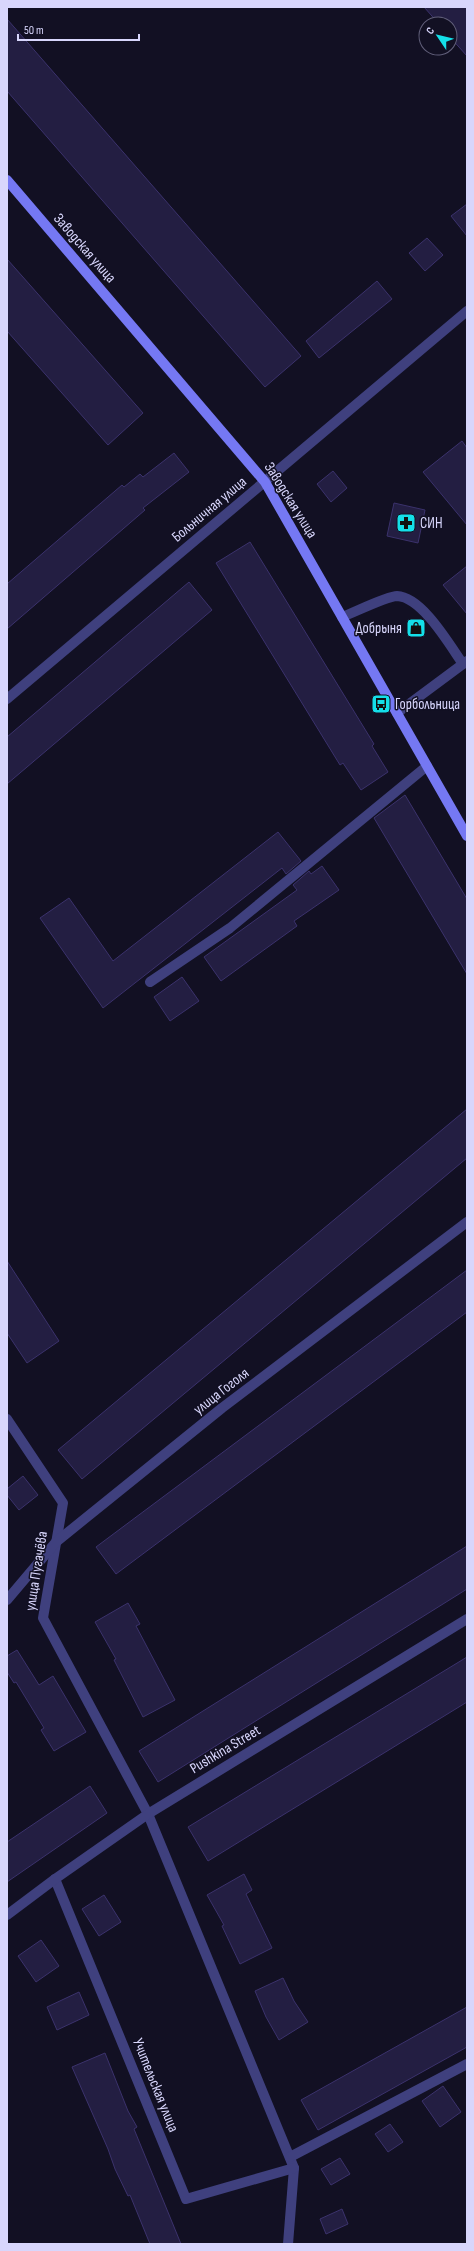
<svg xmlns="http://www.w3.org/2000/svg" width="474" height="2251" viewBox="0 0 474 2251" font-family="'Sofia Sans Condensed',sans-serif">
  <style>
    .building { fill: #231e42; stroke: #3b326c }
    .lines { fill: none; stroke-linecap: round; stroke-linejoin: round }
    .lane { stroke: #3f407e; stroke-width: 10 }
    .street { stroke: #3f407e; stroke-width: 10 }
    .secondary { stroke: #7578f3; stroke-width: 10 }
    .labels { text-anchor: middle; stroke-width: 3; stroke-linejoin: round; paint-order: stroke }
    .street-label { font-size: 15px; fill: #d8d6fc; stroke: #121023 }
    .poi-label { font-size: 15px; fill: #d8d6fc; stroke: #121023; text-anchor: start }
  </style>
  <rect width="100%" height="100%" fill="#121023"/>
  <g class="building">
    <polygon points="424,7 467,7 467,56 450,37 450,24 439,24"/>
    <polygon points="7,19 301,356 265,387 7,91"/>
    <polygon points="467,204 467,236 451,216"/>
    <polygon points="427,238 443,255 425,271 409,253"/>
    <polygon points="7,259 143,413 108,445 7,331"/>
    <polygon points="377,281 392,299 319,358 306,341"/>
    <polygon points="462,441 467,448 467,525 423,472"/>
    <polygon points="174,453 189,472 143,508 145,510 7,629 7,584 122,485 124,487 140,474 143,477"/>
    <polygon points="333,471 347,488 331,502 317,484"/>
    <polygon points="394,503 425,510 418,543 387,536"/>
    <polygon points="250,542 374,744 372,746 388,772 361,790 343,763 340,765 216,563"/>
    <polygon points="467,566 467,614 443,585"/>
    <polygon points="189,582 212,610 7,784 7,737"/>
    <polygon points="405,795 467,899 467,974 374,818"/>
    <polygon points="278,832 301,861 286,874 282,868 103,1008 40,918 69,898 113,961"/>
    <polygon points="322,866 339,890 294,921 297,926 221,981 204,957 297,890 293,885 309,871 311,874"/>
    <polygon points="182,977 199,1001 170,1021 154,997"/>
    <polygon points="467,1109 467,1158 82,1479 58,1450"/>
    <polygon points="7,1261 59,1341 27,1363 7,1333"/>
    <polygon points="467,1270 467,1312 116,1574 96,1547"/>
    <polygon points="23,1476 38,1495 19,1510 7,1495 7,1489"/>
    <polygon points="467,1546 467,1589 158,1782 139,1751"/>
    <polygon points="128,1603 140,1624 136,1626 175,1700 143,1717 114,1660 116,1659 95,1622"/>
    <polygon points="17,1650 39,1685 53,1676 86,1732 54,1751 41,1730 44,1728 16,1682 14,1683 7,1672 7,1656"/>
    <polygon points="467,1657 467,1702 208,1861 188,1827"/>
    <polygon points="90,1786 107,1813 7,1882 7,1842"/>
    <polygon points="244,1874 252,1890 246,1894 272,1948 240,1964 222,1926 224,1925 207,1895"/>
    <polygon points="104,1895 121,1922 99,1936 82,1909"/>
    <polygon points="41,1940 59,1966 36,1982 18,1956"/>
    <polygon points="283,1978 294,2001 308,2022 279,2040 266,2017 255,1991"/>
    <polygon points="79,1992 89,2015 57,2030 47,2007"/>
    <polygon points="467,2007 467,2047 318,2130 301,2100"/>
    <polygon points="105,2053 128,2111 137,2127 134,2129 181,2244 150,2244 130,2195 128,2196 115,2169 108,2149 72,2067"/>
    <polygon points="443,2086 461,2112 440,2127 422,2101"/>
    <polygon points="390,2124 403,2142 388,2152 375,2134"/>
    <polygon points="340,2158 350,2174 331,2185 321,2169"/>
    <polygon points="342,2209 348,2224 326,2234 320,2219"/>
  </g>
  <g class="lines">
    <g class="lane">
      <path d="M 342,617 C 353,613 387,596 397,596 C 422,597 449,644 463,664"/>
      <polyline points="397,713 467,661"/>
      <polyline points="150,982 230,928 427,766"/>
    </g>
    <g class="street">
      <polyline points="7,699 467,311"/>
      <polyline points="7,1419 63,1503 43,1618 148,1814 294,2168 288,2244"/>
      <polyline points="7,1600 56,1542 222,1408 467,1222"/>
      <polyline points="55,1879 186,2199 294,2168"/>
      <polyline points="7,1915 55,1879 148,1814 467,1619"/>
      <polyline points="290,2157 467,2064"/>
    </g>
    <polyline class="secondary" points="7,180 265,482 467,836"/>
  </g>
  <defs>
    <symbol id="pharmacy-square" viewBox="-11 -11 22 22"><rect x="-9" y="-9" width="18" height="18" rx="4" fill="#14dfe9" stroke="#121023"/><path d="M-2-6h4v4h4v4h-4v4h-4v-4h-4v-4h4Z" fill="#111"/></symbol>
    <symbol id="shop-square" viewBox="-11 -11 22 22"><rect x="-9" y="-9" width="18" height="18" rx="4" fill="#14dfe9" stroke="#121023"/><path d="M-5-2.5h2.3a2.7 3.5 0 0 1 5.4 0H5L5.5 6h-11ZM-1.5-2.5h3a1.5 2.3 0 0 0-3 0Z" fill="#111"/></symbol>
    <symbol id="bus-square" viewBox="-11 -11 22 22"><rect x="-9" y="-9" width="18" height="18" rx="4" fill="#14dfe9" stroke="#121023"/><path d="M-5-6H5V4H4V6H2V4H-2V6H-4V4H-5ZM-3.5-4V0h7V-4ZM-3.5 1.2v1.5H-2V1.2ZM2 1.2v1.5H3.5V1.2Z" fill="#111"/></symbol>
  </defs>
  <g fill-rule="evenodd">
    <use href="#pharmacy-square" x="395" y="512" width="22" height="22"/>
    <use href="#shop-square" x="405" y="617" width="22" height="22"/>
    <use href="#bus-square" x="370" y="693" width="22" height="22"/>
  </g>
  <g class="labels">
    <g class="street-label">
      <text transform="translate(85 248) rotate(49)" y="5">Заводская улица</text>
      <text transform="translate(291 500) rotate(58)" y="5">Заводская улица</text>
      <text transform="translate(209 509) rotate(-40)" y="5">Больничная улица</text>
      <text transform="translate(221 1391) rotate(-38)" y="5">улица Гоголя</text>
      <text transform="translate(36 1571) rotate(-81)" y="5">улица Пугачёва</text>
      <text transform="translate(225 1749) rotate(-31)" y="5">Pushkina Street</text>
      <text transform="translate(156 2085) rotate(68)" y="5">Учительская улица</text>
    </g>
    <g class="poi-label">
      <text x="420" y="528">СИН</text>
      <text x="402" y="633" text-anchor="end">Добрыня</text>
      <text x="395" y="709">Горбольница</text>
    </g>
  </g>
  <rect width="474" height="2251" fill="none" stroke="#d8d6fc" stroke-width="16"/>
  <g transform="translate(438 36) rotate(305)"><circle r="19" fill="#121023" stroke="#615f7a"/>
  <path d="M0-3L7 15L0 10L-7 15Z" fill="#14dfe9"/>
  <text y="-6" font-size="11" font-weight="bold" text-anchor="middle" fill="#d8d6fc">С</text>
  </g>
  <path d="M18 34v6h121v-6" fill="none" stroke="#d8d6fc" stroke-width="2"/>
  <text x="24" y="34" font-size="12" fill="#d8d6fc" stroke="#121023" stroke-width="3" paint-order="stroke">50 m</text>
</svg>
